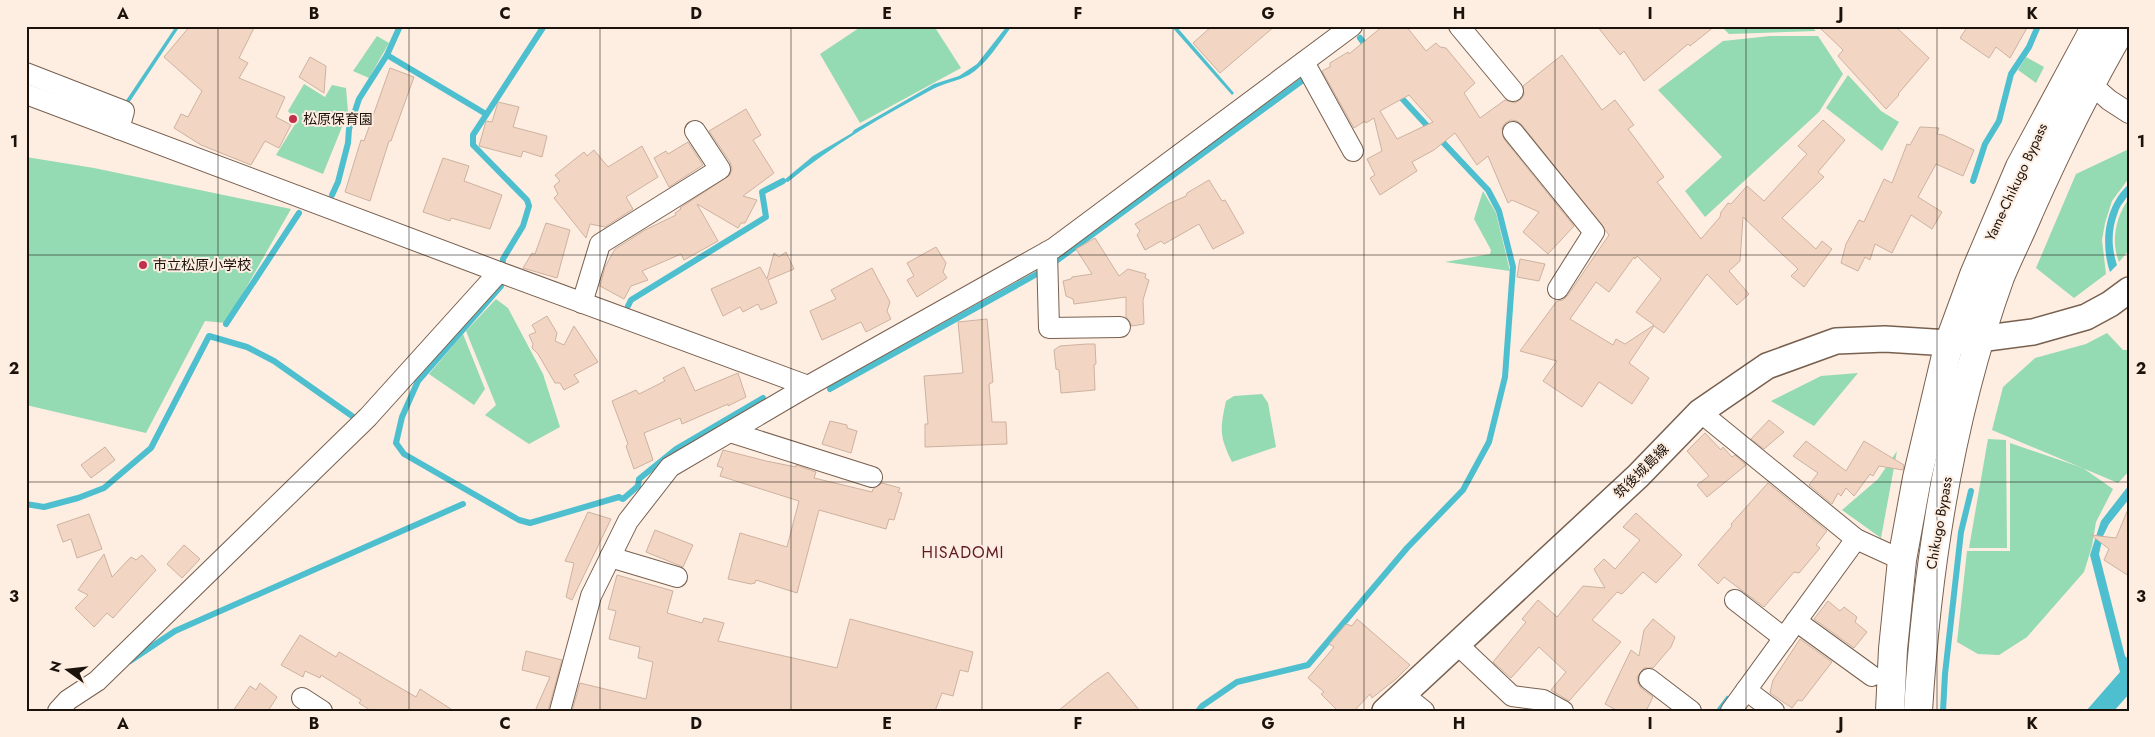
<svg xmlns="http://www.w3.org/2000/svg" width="2155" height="737" viewBox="0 0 2155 737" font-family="Jost,'Noto Sans JP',sans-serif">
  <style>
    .green { fill: #94dab3 }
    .water { fill: #4ebfce }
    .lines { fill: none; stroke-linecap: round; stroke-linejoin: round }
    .stream { stroke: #4ebfce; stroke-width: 6 }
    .building { fill: #f2d6c3; stroke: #cdb2a0; fill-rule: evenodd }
    .minor-casing { stroke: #78604f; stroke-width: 22 }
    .tertiary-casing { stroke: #78604f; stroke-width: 28 }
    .trunk-casing { stroke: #78604f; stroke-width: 30 }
    .minor { stroke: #fff; stroke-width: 20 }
    .tertiary { stroke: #fff; stroke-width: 25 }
    .trunk { stroke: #fff; stroke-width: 28 }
    .grid { fill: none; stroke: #1b120b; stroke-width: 1; stroke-opacity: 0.55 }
    .poi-dot { fill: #c1304a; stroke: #feede1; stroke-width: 2 }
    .labels { text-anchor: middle; stroke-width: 4; stroke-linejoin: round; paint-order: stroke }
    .poi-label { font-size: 14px; fill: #1b120b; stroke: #feede1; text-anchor: start }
    .street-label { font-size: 14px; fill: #1b120b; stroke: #feede1 }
    .quarter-label { font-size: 16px; letter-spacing: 1px; fill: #601a25; stroke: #feede1 }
    .neatline { fill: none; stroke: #1b120b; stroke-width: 2 }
    .grid-label { font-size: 16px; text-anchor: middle; font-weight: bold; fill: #1b120b }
  </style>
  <rect width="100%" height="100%" fill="#feede1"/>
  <g class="green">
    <polygon points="862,26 934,26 961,68 860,123 820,54"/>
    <polygon points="1721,26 1810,26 1816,31 1729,34"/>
    <polygon points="377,36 389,43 369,78 353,71"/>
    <polygon points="1770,36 1818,36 1843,74 1819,112 1705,217 1685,191 1722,157 1658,90 1723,41"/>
    <polygon points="2026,57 2044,67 2036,83 2018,70"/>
    <polygon points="1848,75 1881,111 1899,122 1882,151 1826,108"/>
    <polygon points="304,84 325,97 332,85 346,88 348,112 323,174 276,155 297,121 288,111"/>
    <polygon points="2129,149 2129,178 2112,201 2105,223 2102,240 2106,274 2074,298 2036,268 2076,174"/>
    <polygon points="26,157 94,168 291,209 226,323 205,321 146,433 26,405"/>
    <polygon points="1483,191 1496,213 1510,271 1445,262 1490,254 1491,250 1474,219"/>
    <path d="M 2129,199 L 2129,250 L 2119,262 C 2111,242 2115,217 2129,199 Z"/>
    <polygon points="496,299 508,308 543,374 560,427 529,444 485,415 496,405 466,331"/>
    <polygon points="2107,333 2123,350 2129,350 2129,471 2118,483 1992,430 2003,387 2035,358 2086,344"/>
    <polygon points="463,334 485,389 474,405 429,374"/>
    <polygon points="1858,373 1814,426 1771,401 1821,376"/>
    <path d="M 1262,394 L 1268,403 L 1276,447 L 1232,462 C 1219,436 1220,429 1226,401 L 1234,396 Z"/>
    <polygon points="1988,439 2006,440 2007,548 1969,548"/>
    <polygon points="2010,443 2083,468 2113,489 2096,522 2092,546 2084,572 2027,637 1999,655 1978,654 1957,642 1967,551 2010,551"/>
    <polygon points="1897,451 1881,538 1842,510 1878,479"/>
  </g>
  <g class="water">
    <polygon points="176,26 180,26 129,103 125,102"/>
    <path d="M 1007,26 L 1012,26 C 999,43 987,64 969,75 C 958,81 944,83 933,89 C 883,116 832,145 788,182 L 783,181 L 813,156 L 852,133 L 854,130 L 934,84 L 959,76 L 977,64 Z"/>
    <polygon points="1171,26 1176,26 1234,93 1232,95"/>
    <path d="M 2129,184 C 2129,202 2123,198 2118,212 C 2111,230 2111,247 2117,265 L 2110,272 C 2100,243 2105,205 2129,184 Z"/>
    <polygon points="2129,485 2129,499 2109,524 2103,536 2099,554 2125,656 2129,660 2129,694 2114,711 2086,711 2120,672 2090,555 2101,521"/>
  </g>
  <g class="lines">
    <g class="stream">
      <polyline points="544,26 473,135 473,145 527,200 529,206 523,226 503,259 501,286 418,381 402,417 396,443 404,454 519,520 530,523 619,497 623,499 638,486 639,479 676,449 763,398"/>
      <polyline points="1360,38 1368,49"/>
      <polyline points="387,55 486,114"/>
      <polyline points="1397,93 1431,130"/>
      <polyline points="1973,181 1985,144 1999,121 2011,74 2029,47 2038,26"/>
      <polyline points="332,195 338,182 348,143 349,129 359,99 387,55 400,26"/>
      <polyline points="1052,264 1303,80"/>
      <polyline points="628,306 631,300 766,217 762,192 783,181"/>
      <polyline points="226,324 299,213"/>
      <polyline points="830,389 1044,270"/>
      <polyline points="26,504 44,507 78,498 104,488 151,448 209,336 247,347 274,361 352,416"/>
      <polyline points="130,661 175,631 463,504"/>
      <polyline points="1198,711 1202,706 1237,682 1308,665 1407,548 1463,490 1489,442 1505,377 1513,267 1499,211 1488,190 1438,137"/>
      <polyline points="1719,711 1728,699"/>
      <polyline points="1943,711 1945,674 1961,532 1971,491"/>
    </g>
  </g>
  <g class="building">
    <polygon points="190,26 255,26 239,58 248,63 239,78 285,97 276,117 291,125 279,148 265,141 251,165 201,145 174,128 181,114 188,117 202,91 164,57"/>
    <polygon points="1212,26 1275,26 1220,73 1193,43"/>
    <path d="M 1383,26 L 1406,26 L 1426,51 L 1436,43 L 1440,47 L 1446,48 L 1475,83 L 1464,93 L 1480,118 L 1505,100 L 1515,103 L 1520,100 L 1524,95 L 1523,86 L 1562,55 L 1602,110 L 1615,100 L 1634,125 L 1628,129 L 1664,177 L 1657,182 L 1701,239 L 1720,217 L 1721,212 L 1728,203 L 1731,204 L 1747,186 L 1764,201 L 1807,154 L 1798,146 L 1823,120 L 1845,140 L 1818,172 L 1824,177 L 1782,218 L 1816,249 L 1822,241 L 1832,249 L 1804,287 L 1791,276 L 1798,269 L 1743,217 L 1740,261 L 1729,271 L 1749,294 L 1737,305 L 1707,274 L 1664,333 L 1654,326 L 1629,363 L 1649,378 L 1632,404 L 1599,382 L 1582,407 L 1543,381 L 1557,361 L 1520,351 L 1557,301 L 1563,300 L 1568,295 L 1609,235 L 1522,125 L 1517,121 L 1511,120 L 1505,123 L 1502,128 L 1504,139 L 1574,226 L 1548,254 L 1523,232 L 1539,212 L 1512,200 L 1508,203 L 1488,156 L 1477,165 L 1455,133 L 1434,150 L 1412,162 L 1417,171 L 1380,195 L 1370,178 L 1375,175 L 1367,159 L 1382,151 L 1374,118 L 1366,123 L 1365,121 L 1354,128 L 1322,71 L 1330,67 L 1330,63 L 1348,52 L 1349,54 ZM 1409,95 L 1433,122 L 1397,139 L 1380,111 ZM 1637,256 L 1661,279 L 1636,312 L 1654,325 L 1625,344 L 1616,339 L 1613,345 L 1570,319 L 1596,282 L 1609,292 L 1634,257 L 1635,259 Z"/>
    <polygon points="1597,26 1715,26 1690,46 1688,44 1644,81 1624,51 1620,55"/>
    <polygon points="1818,26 1895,26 1929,58 1898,94 1899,95 1886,109 1838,56 1843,50"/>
    <polygon points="1968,26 2028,26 2010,58 1996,47 1989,58 1960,38"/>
    <polygon points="310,57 326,66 324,93 299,77"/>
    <polygon points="390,68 414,77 391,141 389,141 370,201 345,192 361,140 364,141 369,127"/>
    <polygon points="498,102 519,107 513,127 547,136 542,157 523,151 521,157 479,146 486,121 492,122"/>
    <polygon points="746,109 761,135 753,140 774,173 743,196 757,200 745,223 741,223 738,228 697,204 718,241 684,260 681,254 642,271 648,280 631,286 624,299 600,286 605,267 615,249 645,230 676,215 675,213 681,209 680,208 730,175 732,169 730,162 709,131"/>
    <polygon points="1920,127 1939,128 1937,134 1943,135 1974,150 1963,176 1936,164 1918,197 1942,212 1932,229 1911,215 1892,253 1875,244 1870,260 1865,257 1858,271 1841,263 1846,244 1859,220 1864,222 1884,179 1892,183 1907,144 1910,145"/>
    <polygon points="688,142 703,165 669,187 654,158 666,151 668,154"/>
    <polygon points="642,146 658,177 626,197 633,209 605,227 590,224 586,238 554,198 558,194 554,186 560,181 555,175 584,152 587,156 594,150 608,167"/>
    <polygon points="443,158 469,166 464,181 502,195 490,229 451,218 450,221 423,212"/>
    <polygon points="1209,180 1222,201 1225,200 1244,233 1213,249 1199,224 1164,244 1161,241 1145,250 1137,235 1140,231 1135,224 1168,204 1186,196 1187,193"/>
    <polygon points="546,223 570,230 557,278 523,268 532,253 535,254"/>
    <polygon points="1095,238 1119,276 1128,269 1146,274 1145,278 1149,280 1143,300 1144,324 1132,326 1126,317 1126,297 1074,304 1073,299 1066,296 1063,281 1071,279 1072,277 1092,274 1076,249"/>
    <polygon points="936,247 946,263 943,272 947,278 917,297 907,280 914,276 907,263"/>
    <polygon points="786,252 794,269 768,280 777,303 761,310 758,304 743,312 740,307 723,316 711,289 760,267 767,279 774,253 779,257"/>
    <polygon points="1520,259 1545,264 1539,281 1517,277"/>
    <polygon points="872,268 890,302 887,311 891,319 866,332 861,322 822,340 810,311 836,299 831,290"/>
    <polygon points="547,316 557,333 555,341 564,345 574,326 598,362 574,375 579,382 564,390 560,383 555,383 538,354 532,348 533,344 529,335 536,332 532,325"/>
    <polygon points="987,319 993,382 989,384 992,422 1006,422 1007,444 925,447 925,424 928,424 924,376 963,373 958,322"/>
    <polygon points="1087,344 1095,344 1096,364 1094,365 1095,390 1061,393 1059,370 1056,369 1054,350 1060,346"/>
    <polygon points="684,367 695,391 738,373 746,397 728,406 728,404 682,424 680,418 644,433 653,460 634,469 626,446 628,444 612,401 636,390 639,394 665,381 663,378"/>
    <polygon points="1769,420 1784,432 1764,449 1751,439"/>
    <polygon points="830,421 847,425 847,428 857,431 851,453 822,444"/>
    <polygon points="1705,433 1721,450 1723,447 1732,457 1735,455 1746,465 1707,497 1697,485 1709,476 1687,451"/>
    <polygon points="1806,441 1846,471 1864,441 1904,465 1903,470 1879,466 1873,476 1870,474 1854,496 1846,488 1841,496 1838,493 1832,504 1809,485 1818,473 1793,456"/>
    <polygon points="105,447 115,460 91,478 81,465"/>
    <polygon points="723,450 766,461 796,467 796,465 816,472 814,478 872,492 873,489 882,483 900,488 898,492 902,493 894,520 889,519 886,529 819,510 797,593 756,580 755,583 751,584 728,579 740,533 787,547 799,501 720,476 723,468 717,466"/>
    <polygon points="1768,483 1827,531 1816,545 1820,548 1799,573 1794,572 1764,607 1724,577 1718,584 1698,565 1732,526 1731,524"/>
    <polygon points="2129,507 2129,576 2104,560 2109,549 2091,535 2116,538"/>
    <polygon points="588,512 611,519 572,600 566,597 574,563 565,561"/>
    <polygon points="1636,513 1682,555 1656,583 1643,572 1622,594 1617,592 1592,620 1621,642 1569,701 1551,690 1566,672 1539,647 1511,678 1493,662 1526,622 1522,619 1538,600 1557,617 1583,586 1605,588 1594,569 1604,559 1615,569 1640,540 1623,527"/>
    <polygon points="89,514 102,549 77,558 71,539 63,542 57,525"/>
    <polygon points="655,530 693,545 683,567 646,552"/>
    <polygon points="184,545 200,559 182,578 167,564"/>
    <polygon points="104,554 112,577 131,557 136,560 142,555 156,570 113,618 107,613 94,627 75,608 88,595 78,590"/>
    <polygon points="617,575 673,591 667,613 702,623 704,618 724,623 718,641 837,668 850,619 973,652 968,672 960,670 953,696 942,693 935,711 572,711 580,683 646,699 653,662 638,658 640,647 609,639 616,611 608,609"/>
    <polygon points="1828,601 1840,611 1844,607 1857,617 1855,622 1867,632 1854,648 1814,619"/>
    <polygon points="1357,619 1410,665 1396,679 1372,698 1370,694 1354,711 1338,711 1321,694 1324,692 1308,678 1334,647 1329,644 1346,624 1352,626"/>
    <polygon points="1653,619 1675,637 1671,647 1653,668 1644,668 1637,677 1638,683 1641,688 1653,697 1646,711 1618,711 1605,704 1631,650 1639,656 1644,630"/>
    <polygon points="300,635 336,657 339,652 416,697 420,689 454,711 371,711 359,703 361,700 321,675 320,678 305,671 303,677 281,665"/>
    <polygon points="1800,639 1832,662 1802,701 1798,700 1792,708 1770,693 1773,680"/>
    <polygon points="526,651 562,660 548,711 535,711 550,677 522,670"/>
    <polygon points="1108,672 1140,711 1058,711 1091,684"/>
    <polygon points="260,683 277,697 268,711 233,711 250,686 256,690"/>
  </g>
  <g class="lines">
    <defs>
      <g id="minor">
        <polyline points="1459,26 1513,91"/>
        <polyline points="1304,62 1353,151"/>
        <polyline points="26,73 124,111 119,129"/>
        <polyline points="2092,85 2109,100 2129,113"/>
        <polyline points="26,94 499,272 808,386"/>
        <polyline points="1513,132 1594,232 1558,289"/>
        <polyline points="1047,252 1049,328 1120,327"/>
        <polyline points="582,303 600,244 720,169 695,131"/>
        <polyline points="1700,412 1856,539 1902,560"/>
        <polyline points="730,432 872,477"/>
        <polyline points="610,557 677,577"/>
        <polyline points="1735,600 1784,638"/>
        <polyline points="1796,621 1872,676"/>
        <polyline points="1457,644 1512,696 1543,700 1563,711"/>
        <polyline points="1649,679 1691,711"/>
        <polyline points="1746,690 1774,711"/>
        <polyline points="1403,694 1424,711"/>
        <polyline points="302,698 322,711"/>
        <polyline points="58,711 68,700 97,681 368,417 499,272"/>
        <polyline points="560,711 591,596 628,521 670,467 808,386 1054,248 1352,26"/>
        <polyline points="1731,711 1856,539"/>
      </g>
      <polyline id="tertiary" points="1385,711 1638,476 1700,412 1767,366 1836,341 1885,339 1949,343 2033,332 2086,317 2110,304 2129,290"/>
      <g id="trunk">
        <polyline points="1890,711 1893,649 1902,560 1917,478 1949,343 1974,275 2020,167 2096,26"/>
        <path d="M 1918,711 C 1927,564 1950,416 2000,277 C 2009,255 2020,234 2029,212 C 2057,149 2088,86 2123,26"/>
      </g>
    </defs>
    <use href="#minor" class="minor-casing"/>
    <use href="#tertiary" class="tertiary-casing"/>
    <use href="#trunk" class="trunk-casing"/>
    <use href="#minor" class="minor"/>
    <use href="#tertiary" class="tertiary"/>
    <use href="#trunk" class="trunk"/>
  </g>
  <path class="grid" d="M 218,26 L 218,711M 409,26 L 409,711M 600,26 L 600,711M 791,26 L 791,711M 982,26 L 982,711M 1173,26 L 1173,711M 1364,26 L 1364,711M 1555,26 L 1555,711M 1746,26 L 1746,711M 1937,26 L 1937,711M 26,255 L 2129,255M 26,482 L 2129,482"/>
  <g class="poi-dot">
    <circle cx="293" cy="119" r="5"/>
    <circle cx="143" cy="265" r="5"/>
  </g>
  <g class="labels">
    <g class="poi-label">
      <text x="303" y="124">松原保育園</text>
      <text x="153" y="270">市立松原小学校</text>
    </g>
    <g class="street-label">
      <text transform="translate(2016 182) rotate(-65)" y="5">Yame-Chikugo Bypass</text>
      <text transform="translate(1641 471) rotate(-45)" y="5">筑後城島線</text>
      <text transform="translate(1939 523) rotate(-80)" y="5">Chikugo Bypass</text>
    </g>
    <g class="quarter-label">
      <text x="963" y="558">HISADOMI</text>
    </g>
  </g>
  <rect width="2155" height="737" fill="none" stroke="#feede1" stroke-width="55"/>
  <g transform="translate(68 670) rotate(285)" stroke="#feede1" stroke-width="4" paint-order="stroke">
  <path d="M0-4L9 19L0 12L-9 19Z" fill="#1b120b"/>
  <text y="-8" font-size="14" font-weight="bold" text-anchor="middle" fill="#1b120b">N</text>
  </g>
  <rect x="28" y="28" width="2100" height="682" class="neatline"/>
  <g class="grid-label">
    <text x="123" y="19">A</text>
    <text x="314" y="19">B</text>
    <text x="505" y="19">C</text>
    <text x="696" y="19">D</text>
    <text x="887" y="19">E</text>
    <text x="1078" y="19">F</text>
    <text x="1268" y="19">G</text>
    <text x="1459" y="19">H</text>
    <text x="1650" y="19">I</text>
    <text x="1841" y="19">J</text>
    <text x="2032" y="19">K</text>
    <text x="14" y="147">1</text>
    <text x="2141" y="147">1</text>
    <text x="14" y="374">2</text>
    <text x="2141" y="374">2</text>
    <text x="14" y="602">3</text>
    <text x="2141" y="602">3</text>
    <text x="123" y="729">A</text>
    <text x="314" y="729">B</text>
    <text x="505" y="729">C</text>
    <text x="696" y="729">D</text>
    <text x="887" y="729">E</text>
    <text x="1078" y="729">F</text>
    <text x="1268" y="729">G</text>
    <text x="1459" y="729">H</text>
    <text x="1650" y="729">I</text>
    <text x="1841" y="729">J</text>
    <text x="2032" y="729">K</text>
  </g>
</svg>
